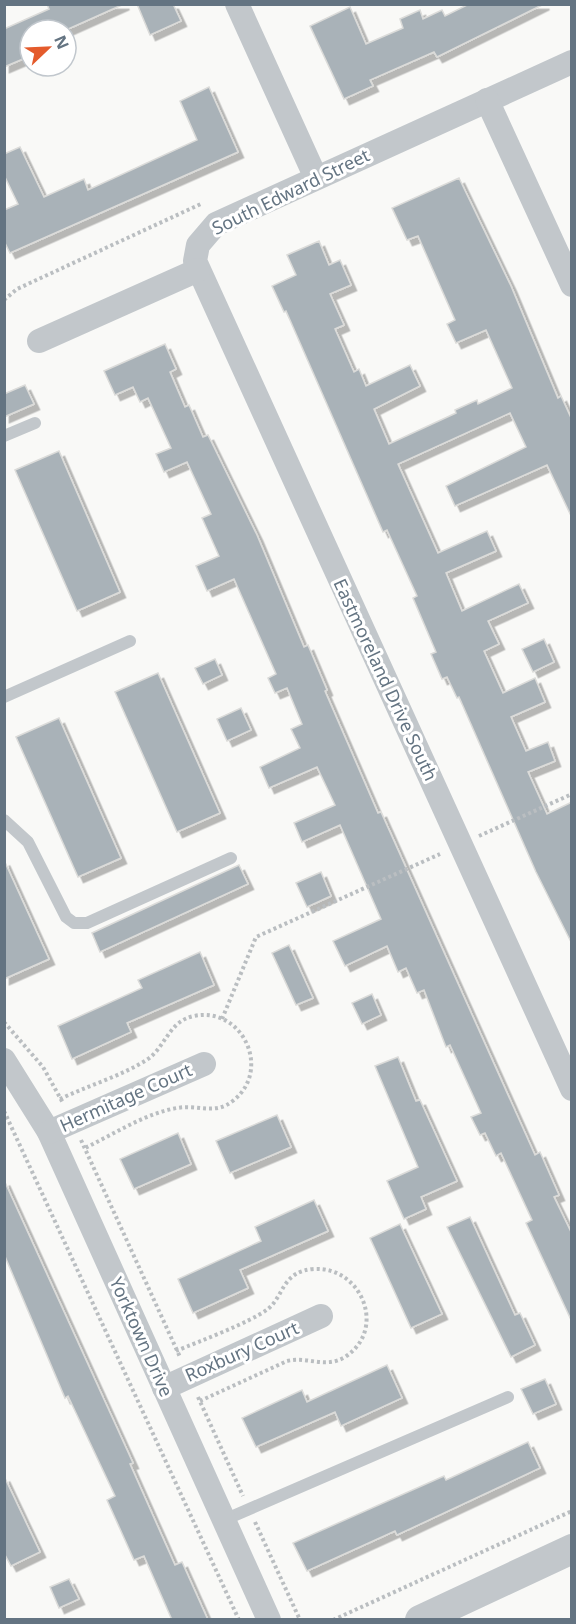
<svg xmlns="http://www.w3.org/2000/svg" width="576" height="1624" viewBox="0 0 576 1624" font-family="'Noto Sans',sans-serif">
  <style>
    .building { fill: #a9b2b8; stroke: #dbdbd9; stroke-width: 1.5; filter: url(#shadow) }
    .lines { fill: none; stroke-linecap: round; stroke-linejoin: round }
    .path { stroke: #babec1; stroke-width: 4; stroke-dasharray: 3 3; stroke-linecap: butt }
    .service { stroke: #c2c7cb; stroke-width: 12 }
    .minor { stroke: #c2c7cb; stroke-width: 24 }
    .tertiary { stroke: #c2c7cb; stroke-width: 30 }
    .labels { text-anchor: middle; stroke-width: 6; stroke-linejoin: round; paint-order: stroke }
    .street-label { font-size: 18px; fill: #647482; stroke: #fff }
  </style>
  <defs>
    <filter id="shadow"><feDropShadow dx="5.5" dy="5.5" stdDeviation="0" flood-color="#0004"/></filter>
  </defs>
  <rect width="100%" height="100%" fill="#f9f9f7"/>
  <g class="building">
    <polygon points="47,4 124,4 66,30 30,30 30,56 4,67 4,29 49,9"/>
    <polygon points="137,4 173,4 181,21 150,35"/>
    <polygon points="469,4 544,4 437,57 434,52 370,80 373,86 344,99 310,26 350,7 366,44 403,28 400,19 420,10 423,19 442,10 445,16"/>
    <polygon points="209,87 238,152 10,253 4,241 4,210 18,204 4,175 4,154 20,147 44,197 84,179 88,190 197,140 180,101"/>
    <polygon points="459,178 511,286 558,398 561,396 572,420 572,518 547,465 455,506 446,486 526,447 510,413 398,464 438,553 487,531 496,551 446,573 462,611 519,584 528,603 488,621 499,644 484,651 503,693 535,678 545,702 511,717 526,751 548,742 555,761 528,772 547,814 572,802 572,944 536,872 459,697 457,698 447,677 442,679 431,654 436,652 413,598 417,596 387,530 383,532 286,311 284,312 272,286 296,275 287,255 319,241 329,265 340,260 351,285 330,294 344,325 335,329 354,372 359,369 366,386 410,365 420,386 374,409 389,444 456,413 455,410 477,400 478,404 512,388 486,330 456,343 447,324 455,320 418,236 407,240 392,208"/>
    <polygon points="165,344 176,369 170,372 185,407 189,405 203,437 208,435 257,535 304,647 308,645 327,690 325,691 378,813 381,812 535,1155 540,1152 559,1195 554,1197 572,1234 572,1322 526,1223 532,1220 501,1153 496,1156 485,1133 480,1135 471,1117 481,1113 450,1045 446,1047 424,990 417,993 406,968 398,972 387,946 345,966 333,941 381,919 340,825 302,842 294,823 335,805 317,767 269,788 260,767 300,748 291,729 302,724 287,688 275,693 268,678 276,674 234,579 207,591 196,566 219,556 202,518 211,514 187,462 164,472 156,454 171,448 148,398 140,402 133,387 115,395 104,371"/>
    <polygon points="25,385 34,404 4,417 4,394"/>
    <polygon points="59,451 120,592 77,611 15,470"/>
    <polygon points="544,639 554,662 533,672 522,649"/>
    <polygon points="215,659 222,675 203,684 195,668"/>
    <polygon points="158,673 220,813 177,832 115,692"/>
    <polygon points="241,708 251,730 227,741 217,719"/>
    <polygon points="59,718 121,858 78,877 16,737"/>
    <polygon points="4,860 49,959 4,979"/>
    <polygon points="239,865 248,884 100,952 92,933"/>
    <polygon points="321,872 331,896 307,907 296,883"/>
    <polygon points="289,945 313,998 296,1005 272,953"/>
    <polygon points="200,952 214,985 127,1023 131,1032 72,1059 58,1026 142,988 138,980"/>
    <polygon points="372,994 381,1015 362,1024 352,1003"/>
    <polygon points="398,1057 416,1101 420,1100 457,1181 421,1197 426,1209 404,1219 387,1181 418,1167 375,1066"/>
    <polygon points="277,1115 291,1147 230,1173 216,1141"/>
    <polygon points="178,1133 191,1164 134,1189 120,1159"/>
    <polygon points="4,1180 133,1463 130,1464 175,1565 182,1562 208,1620 172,1620 144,1556 134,1560 107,1500 115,1496 68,1396 65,1398 4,1254"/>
    <polygon points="314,1200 328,1231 240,1270 248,1288 193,1313 178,1279 261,1241 255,1227"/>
    <polygon points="470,1217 515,1315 520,1313 535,1345 511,1357 447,1227"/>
    <polygon points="400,1224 442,1314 411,1328 370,1238"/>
    <polygon points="387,1365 402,1398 341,1426 335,1412 256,1447 242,1418 302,1390 307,1402"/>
    <polygon points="545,1379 556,1404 533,1414 521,1389"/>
    <polygon points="528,1442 540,1468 397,1535 395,1531 307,1571 293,1543 444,1476 446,1480"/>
    <polygon points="4,1476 40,1552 11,1566 4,1553"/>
    <polygon points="69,1579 79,1599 59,1608 50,1587"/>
  </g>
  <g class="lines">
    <g class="path">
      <polyline points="4,300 17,289 203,203"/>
      <polyline points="479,836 572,794"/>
      <polyline points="222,1019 256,937 440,854"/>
      <polyline points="4,1022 43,1067 63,1103"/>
      <path d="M 60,1099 C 87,1086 124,1075 148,1059 C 166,1046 169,1021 194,1016 C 242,1006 272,1069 234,1100 C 215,1116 198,1104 177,1108 C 146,1113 114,1134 85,1148"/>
      <polyline points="4,1111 239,1620"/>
      <polyline points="81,1140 180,1357"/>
      <path d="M 176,1351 C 200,1341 249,1323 268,1309 C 284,1296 282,1271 314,1269 C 361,1266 388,1329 345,1357 C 325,1369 307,1356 287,1361 L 200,1401"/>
      <polyline points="198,1397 243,1496"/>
      <polyline points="255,1522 300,1620"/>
      <polyline points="333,1620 572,1511"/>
    </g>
    <g class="service">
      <polyline points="4,436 35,423"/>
      <polyline points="4,697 130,641"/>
      <polyline points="4,820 28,842 66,917 74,923 87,923 231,858"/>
      <polyline points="224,1520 508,1397"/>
    </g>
    <g class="minor">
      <polyline points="237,4 316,178"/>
      <polyline points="572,62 216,224 198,245 195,261 572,1089"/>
      <polyline points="487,100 572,285"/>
      <polyline points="39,341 198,270"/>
      <polyline points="4,1060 49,1132 269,1620"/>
      <polyline points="49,1132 204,1064"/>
      <polyline points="164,1388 321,1316"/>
    </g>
    <polyline class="tertiary" points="420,1620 572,1549"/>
  </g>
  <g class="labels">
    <g class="street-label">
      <text transform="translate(291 192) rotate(-26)" y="6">South Edward Street</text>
      <text transform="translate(385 680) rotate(65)" y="6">Eastmoreland Drive South</text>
      <text transform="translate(126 1098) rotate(-24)" y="6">Hermitage Court</text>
      <text transform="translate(141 1337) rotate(66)" y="6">Yorktown Drive</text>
      <text transform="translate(242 1352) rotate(-24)" y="6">Roxbury Court</text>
    </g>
  </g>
  <rect width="576" height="1624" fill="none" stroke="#647482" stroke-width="12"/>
  <g transform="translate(48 48) rotate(67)"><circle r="28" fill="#ffffff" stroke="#c1c7cd" stroke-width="1.5"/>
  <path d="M0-4.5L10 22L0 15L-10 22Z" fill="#e45b2c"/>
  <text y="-9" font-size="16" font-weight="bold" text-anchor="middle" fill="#647482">N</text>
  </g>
</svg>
